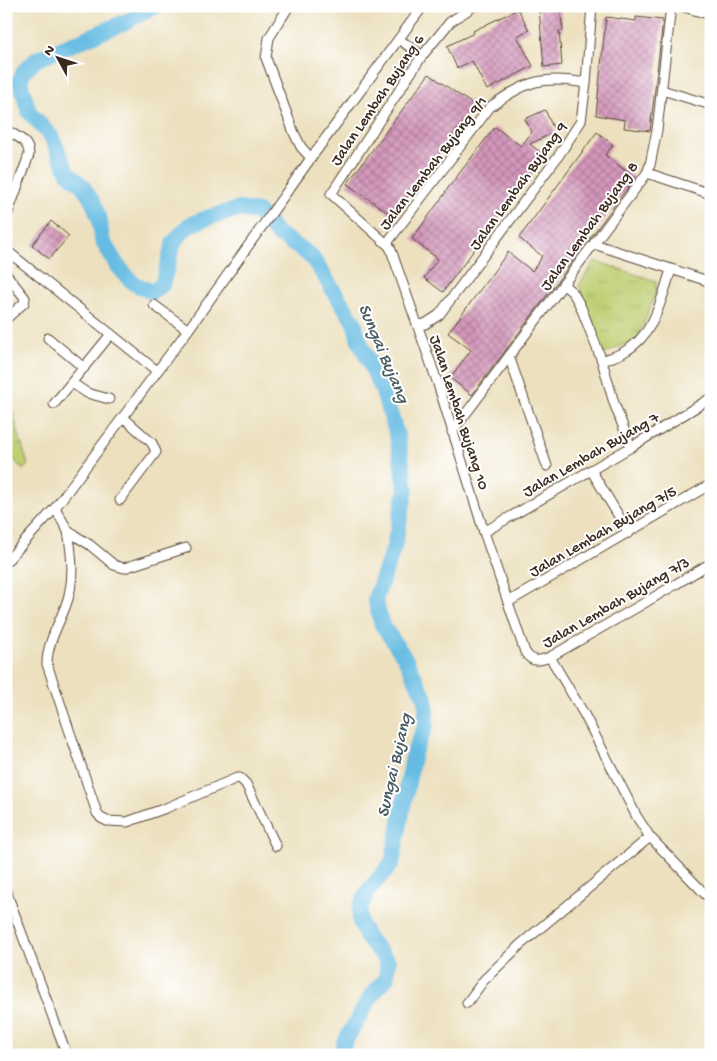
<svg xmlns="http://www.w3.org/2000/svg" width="717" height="1061" viewBox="0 0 717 1061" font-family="'Gochi Hand',sans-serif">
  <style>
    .park { fill: url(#park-tufts); stroke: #7c7c47 }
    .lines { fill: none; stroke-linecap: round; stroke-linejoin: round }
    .river { stroke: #65bbe2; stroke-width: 16 }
    .building { fill: url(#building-cross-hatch) }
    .minor-casing { stroke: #564536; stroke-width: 11 }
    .minor { stroke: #fff; stroke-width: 9 }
    .labels { text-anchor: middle; stroke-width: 4; stroke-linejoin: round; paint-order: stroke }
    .street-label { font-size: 16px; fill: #3b2a1e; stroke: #fff }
    .water-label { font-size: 18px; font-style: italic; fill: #4a5d63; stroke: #fff }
  </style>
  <defs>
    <pattern id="park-tufts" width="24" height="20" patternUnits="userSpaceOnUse" patternTransform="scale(1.25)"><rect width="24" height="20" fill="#bdce70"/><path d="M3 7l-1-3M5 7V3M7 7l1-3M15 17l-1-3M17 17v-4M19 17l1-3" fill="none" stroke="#a3b161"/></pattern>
    <pattern id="building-cross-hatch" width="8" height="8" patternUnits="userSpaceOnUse" patternTransform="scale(1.25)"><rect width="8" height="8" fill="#d498bc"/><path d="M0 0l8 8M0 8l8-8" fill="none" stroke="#ad7c98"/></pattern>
  </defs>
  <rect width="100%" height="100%" fill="#fff"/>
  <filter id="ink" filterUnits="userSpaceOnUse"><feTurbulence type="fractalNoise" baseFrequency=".02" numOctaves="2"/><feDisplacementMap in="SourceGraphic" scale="10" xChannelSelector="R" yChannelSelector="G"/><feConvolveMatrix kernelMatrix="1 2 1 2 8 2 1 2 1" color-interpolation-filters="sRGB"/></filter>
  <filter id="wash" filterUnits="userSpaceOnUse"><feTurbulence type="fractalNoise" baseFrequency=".0096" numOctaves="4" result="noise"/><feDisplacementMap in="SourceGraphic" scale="20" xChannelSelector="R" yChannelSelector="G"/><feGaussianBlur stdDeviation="1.12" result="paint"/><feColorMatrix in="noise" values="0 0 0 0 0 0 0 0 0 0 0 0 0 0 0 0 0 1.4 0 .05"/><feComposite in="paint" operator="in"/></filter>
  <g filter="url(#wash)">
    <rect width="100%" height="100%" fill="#ece0be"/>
    <g class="park">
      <polygon points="595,261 656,281 656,293 637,340 603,354 579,285"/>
      <polygon points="6,368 11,408 28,465 23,470 6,450"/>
    </g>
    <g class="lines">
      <polyline class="river" points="156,6 123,23 37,59 24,71 20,81 29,112 51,136 68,173 82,185 93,202 100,221 102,240 117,265 133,283 152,292 162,285 174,242 189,225 210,217 239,209 258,212 275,232 311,256 354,322 359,340 382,389 397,435 406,489 394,547 375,599 382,625 405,658 426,700 426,725 414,752 392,863 368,891 360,907 360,922 366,936 388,962 386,979 371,996 343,1045 345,1055"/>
    </g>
    <g id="blocks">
      <g class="building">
        <polygon points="560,7 563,31 559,31 562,65 544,67 539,9"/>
        <polygon points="518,9 529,30 517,36 533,66 487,90 472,61 457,68 447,46 474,33 473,31"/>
        <polygon points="606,17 636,21 636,17 663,20 650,131 624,128 625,120 596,115"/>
        <polygon points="429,74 475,106 393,216 347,184"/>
        <polygon points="545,110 555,132 530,144 544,155 443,292 424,278 438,259 412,239 446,192 445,192 495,127 521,146 532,132 525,119"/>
        <polygon points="597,132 613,145 605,155 635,178 472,395 450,378 471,350 448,333 508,252 532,271 541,259 540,258 542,256 519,238"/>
        <polygon points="51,221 69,236 49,259 32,245"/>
      </g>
    </g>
  </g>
  <g filter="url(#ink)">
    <use href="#blocks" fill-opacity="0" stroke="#564536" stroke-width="1"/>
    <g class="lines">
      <defs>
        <g id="minor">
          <polyline points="289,6 269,38 266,58 294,133 301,147 311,158"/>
          <path d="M 474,6 L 450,22 L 422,56 L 331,194 L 390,247 L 438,384 L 484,532 L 525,652 C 532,663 539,661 550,657 L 641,605 L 711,563"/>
          <polyline points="681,6 711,15"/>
          <polyline points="399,39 422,56"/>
          <polyline points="662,90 711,105"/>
          <polyline points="647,173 711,194"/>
          <path d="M 6,218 L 29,155 C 29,141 18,137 8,131"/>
          <path d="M 387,243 L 490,107 C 526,81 542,75 586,83"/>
          <polyline points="594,244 711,282"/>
          <polyline points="6,250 157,371"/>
          <polyline points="6,274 25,298 24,303 6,319"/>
          <polyline points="563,284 573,293 580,305 602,361 614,403 631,447"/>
          <polyline points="154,305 188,330"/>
          <polyline points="418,325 425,324 439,315 559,155 581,121 586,83 592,6"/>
          <polyline points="48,338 84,368"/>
          <polyline points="509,356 547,466"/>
          <path d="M 602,361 C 609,358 617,356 624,352 C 654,336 661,300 671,270"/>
          <polyline points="72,383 87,393 109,399"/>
          <polyline points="54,404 111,334"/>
          <polyline points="452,432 647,173 650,165 657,130 671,6"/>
          <polyline points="591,470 629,533"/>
          <polyline points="120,500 156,452 152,443 123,417"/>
          <polyline points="55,508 68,531 90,545 114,565 124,568 186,548"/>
          <path d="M 68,531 C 72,555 75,581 66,605 C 59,624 47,643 47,664 L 97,813 L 101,818 L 107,821 L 127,822 L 166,808 L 237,778 L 240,778 L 246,784 L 276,846"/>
          <polyline points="484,532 631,447 711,398"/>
          <polyline points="6,562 55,508 188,330 311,158 423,6"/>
          <polyline points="508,602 711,484"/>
          <polyline points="550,657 584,714 637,817 650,837 705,894 711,897"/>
          <polyline points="6,891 67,1055"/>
          <polyline points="467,1003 484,980 521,944 650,837"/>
        </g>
      </defs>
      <use href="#minor" class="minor-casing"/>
      <use href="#minor" class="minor"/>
    </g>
  </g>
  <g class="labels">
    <g class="street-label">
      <text transform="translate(376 99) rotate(-56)" y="6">Jalan Lembah Bujang 6</text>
      <text transform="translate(432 162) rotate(-52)" y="6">Jalan Lembah Bujang 9/1</text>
      <text transform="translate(517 185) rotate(-54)" y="6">Jalan Lembah Bujang 9</text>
      <text transform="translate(588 225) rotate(-54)" y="6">Jalan Lembah Bujang 8</text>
      <text transform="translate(461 412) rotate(72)" y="6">Jalan Lembah Bujang 10</text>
      <text transform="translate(590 453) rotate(-30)" y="6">Jalan Lembah Bujang 7</text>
      <text transform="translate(602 530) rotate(-30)" y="6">Jalan Lembah Bujang 7/5</text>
      <text transform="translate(615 601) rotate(-30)" y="6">Jalan Lembah Bujang 7/3</text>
    </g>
    <g class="water-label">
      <text transform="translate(385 353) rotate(67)" y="6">Sungai Bujang</text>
      <text transform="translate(393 765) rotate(-77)" y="6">Sungai Bujang</text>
    </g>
  </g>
  <rect width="717" height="1061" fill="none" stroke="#fff" stroke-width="25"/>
  <g transform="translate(58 58) rotate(310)" stroke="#ffffff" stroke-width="4" paint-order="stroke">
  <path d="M0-4L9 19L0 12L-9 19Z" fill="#3b2a1e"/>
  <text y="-8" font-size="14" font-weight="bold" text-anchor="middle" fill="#3b2a1e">N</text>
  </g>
</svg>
